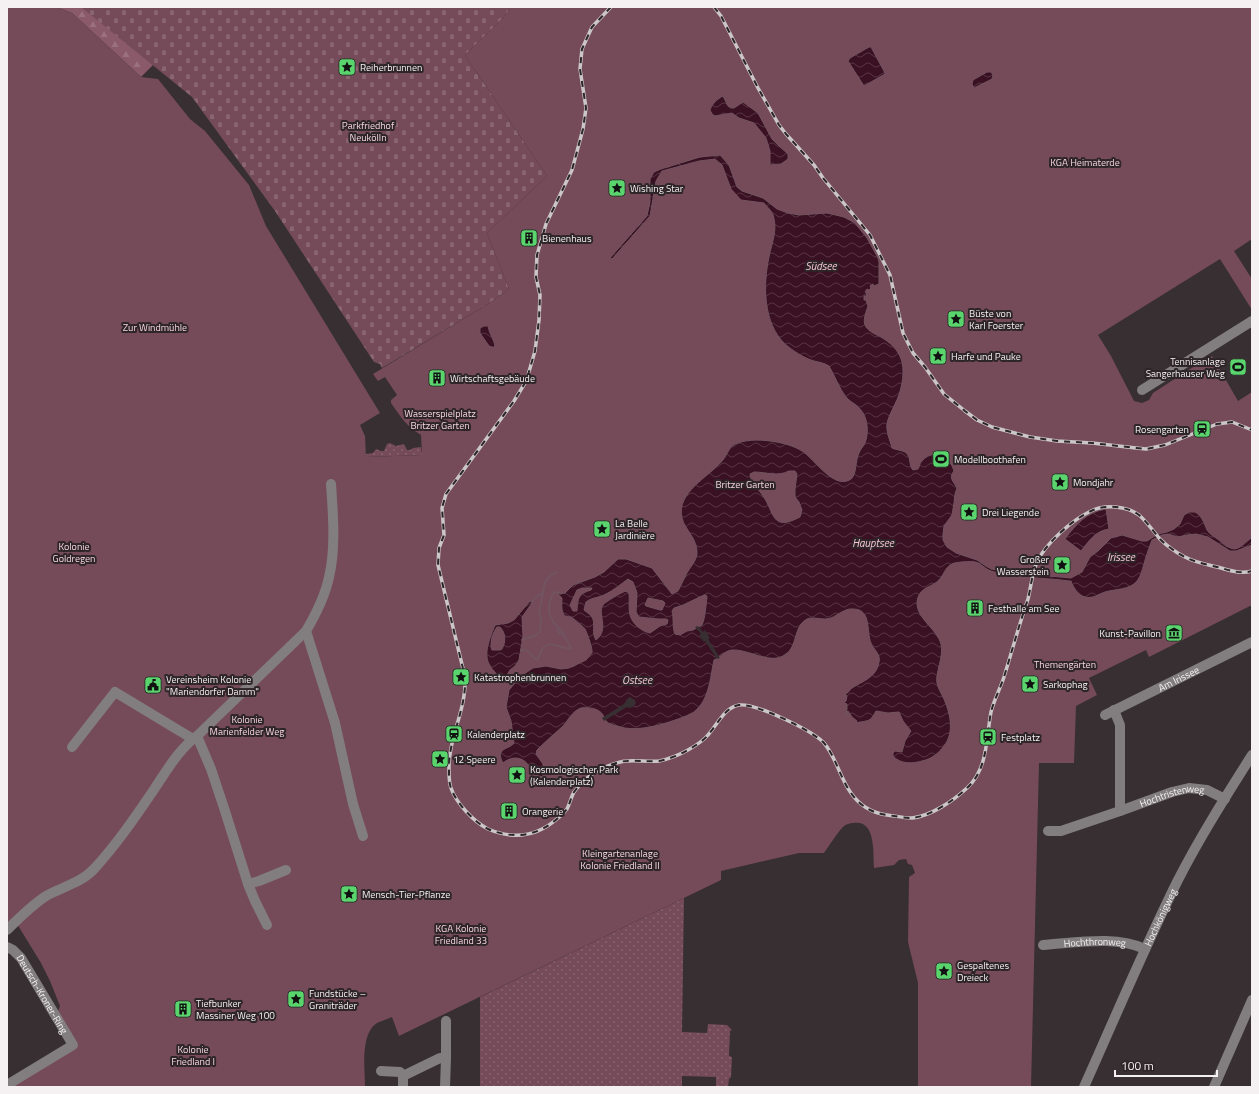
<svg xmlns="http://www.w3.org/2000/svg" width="1259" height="1094" viewBox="0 0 1259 1094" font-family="'Titillium Web',sans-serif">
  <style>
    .grass { fill: url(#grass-dots) }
    .forest { fill: url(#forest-firs) }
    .cemetery { fill: url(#cemetery-stones) }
    .green { fill: #754a59 }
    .water { fill: url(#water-waves); stroke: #725460; fill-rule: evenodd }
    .pier { fill: #372f32 }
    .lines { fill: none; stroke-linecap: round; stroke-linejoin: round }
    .stream { stroke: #725460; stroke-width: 2 }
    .minor { stroke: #827d7f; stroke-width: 10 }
    .rail-casing { stroke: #cbc6c8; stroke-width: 3.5 }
    .rail { stroke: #2d2528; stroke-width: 2; stroke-dasharray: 6; stroke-linecap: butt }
    .labels { text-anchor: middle; stroke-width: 4; stroke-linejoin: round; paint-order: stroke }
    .poi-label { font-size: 10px; fill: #f5f0f2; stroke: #2d2528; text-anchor: start }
    .park-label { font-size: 10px; fill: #f6d5e0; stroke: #2d2528 }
    .street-label { font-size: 10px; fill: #f5f0f2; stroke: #2d2528 }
    .water-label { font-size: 11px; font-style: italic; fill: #f9c8d8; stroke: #2d2528 }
  </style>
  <defs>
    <pattern id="grass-dots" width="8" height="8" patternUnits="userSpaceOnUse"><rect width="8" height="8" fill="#754a59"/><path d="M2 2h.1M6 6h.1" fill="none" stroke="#896471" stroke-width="1.8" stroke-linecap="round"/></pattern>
    <pattern id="forest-firs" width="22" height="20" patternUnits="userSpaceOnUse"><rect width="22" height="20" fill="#8a596a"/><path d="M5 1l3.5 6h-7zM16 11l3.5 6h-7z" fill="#9b7180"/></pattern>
    <pattern id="cemetery-stones" width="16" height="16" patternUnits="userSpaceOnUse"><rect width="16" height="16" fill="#754a59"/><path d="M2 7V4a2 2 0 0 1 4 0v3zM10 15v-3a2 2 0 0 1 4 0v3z" fill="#896471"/></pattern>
    <pattern id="water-waves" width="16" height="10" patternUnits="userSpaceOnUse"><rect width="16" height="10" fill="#3a1122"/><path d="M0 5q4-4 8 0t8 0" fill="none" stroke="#573443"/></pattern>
  </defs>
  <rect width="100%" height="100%" fill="#372f32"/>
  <g class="grass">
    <polygon points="390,443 396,446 404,444 407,450 410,450 413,448 421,447 422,455 366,457 366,454 373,453 376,449 381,451 384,451 387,444"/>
    <polygon points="684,898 682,1032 707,1033 708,1024 727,1025 732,1030 730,1031 729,1056 732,1057 731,1077 729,1079 728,1087 716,1087 716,1077 682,1076 682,1087 480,1087 480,997 544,966"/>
  </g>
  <polygon class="forest" points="56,7 99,7 163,55 141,77 72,13"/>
  <polygon class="cemetery" points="81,7 511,7 503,18 465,55 547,176 487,233 509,289 488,304 382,368 380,364 374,362 275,211 192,97"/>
  <path class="green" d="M 7,7 L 56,7 L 72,13 L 141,77 L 158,79 L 190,119 L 205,131 L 249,185 L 266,226 L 380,413 L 360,425 L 365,436 L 366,457 L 422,455 L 421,435 C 407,427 400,416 391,403 L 391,400 L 397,395 L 385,377 L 378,381 L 373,374 L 488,304 L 509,289 L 487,233 L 547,176 L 465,55 L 503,18 L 511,7 L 1252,7 L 1252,239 L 1234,251 L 1252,279 L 1252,310 L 1220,259 L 1098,335 L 1111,356 L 1134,401 L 1142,403 L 1149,400 L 1153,393 L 1190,369 L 1212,356 L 1238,401 L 1252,392 L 1252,605 L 1149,657 L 1146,650 L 1089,678 L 1097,695 L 1076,706 L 1074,763 L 1039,763 L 1031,1087 L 918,1087 L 918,983 L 908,942 L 909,877 L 915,873 L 912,865 L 908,864 L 906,859 L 899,860 L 894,865 L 874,868 C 873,853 876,820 854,823 C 850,823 846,824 843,827 C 836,834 830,845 824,853 L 799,853 L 721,871 L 721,880 L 399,1036 L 392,1017 C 387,1019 382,1021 377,1023 C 360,1034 365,1069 365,1087 L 9,1087 L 76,1046 L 57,1014 L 60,1006 L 50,981 L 41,963 L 14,919 L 7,924 Z"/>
  <g class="water">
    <polygon points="869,47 871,47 885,73 885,74 864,86 848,61 850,58"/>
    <polygon points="987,72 991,72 993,75 992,79 974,88 972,84 973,80"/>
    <path d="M 723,96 L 728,106 L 731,108 L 734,108 L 743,102 L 758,113 L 772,139 L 779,146 L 788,154 L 788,159 L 781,164 L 770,165 L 770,151 L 766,138 L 754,123 L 739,118 L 732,113 L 715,116 L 712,114 L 710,110 C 713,103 716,100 723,96 Z"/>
    <path d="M 720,155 L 729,165 L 737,187 L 742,191 L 763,198 L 777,209 L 788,213 L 799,215 L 827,213 L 844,217 L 855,223 L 867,238 L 878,258 L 879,262 L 879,284 L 874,286 L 873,284 L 870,286 L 871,288 L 869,290 L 867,289 L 865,292 L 867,293 L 866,296 L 864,296 L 864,300 L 866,300 L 868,306 C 866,312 862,321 866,327 C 869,331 874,334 879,336 C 890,342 899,350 902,362 C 905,376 901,392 895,404 C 892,411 888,417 887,424 C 886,432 890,440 892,448 C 896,450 901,450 905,452 C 912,457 908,465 913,470 L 918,469 C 920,466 919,464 922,461 C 928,453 941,452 948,459 C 951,463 953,468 954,471 C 948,478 954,482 957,488 L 955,494 L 954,503 L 952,515 L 944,526 L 943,534 L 943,540 L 947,547 L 956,553 L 977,560 L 991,569 L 1015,573 L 1071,578 L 1082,572 L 1090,557 L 1098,551 L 1111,538 L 1122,535 L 1142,541 L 1147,541 L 1158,534 L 1167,532 L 1174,529 L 1180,524 L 1184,515 L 1189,512 L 1195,512 C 1202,516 1204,523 1207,530 C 1210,535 1215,537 1219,540 C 1235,554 1237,550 1251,538 L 1252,538 L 1252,545 L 1236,551 L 1230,551 L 1208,537 L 1196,534 L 1187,535 L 1178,537 L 1168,534 L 1162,535 L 1152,540 C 1149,548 1146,556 1144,564 C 1142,570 1141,576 1137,581 C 1130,590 1115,589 1105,592 C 1098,594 1094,599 1085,597 C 1078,595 1073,587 1071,581 L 1069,581 C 1043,577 1016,579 991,571 C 985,569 981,563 975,562 C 973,561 954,562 952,564 C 945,567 944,575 939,580 C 931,588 918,587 917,603 C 917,619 937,629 941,644 C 944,657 935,673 937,683 C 938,688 941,693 943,697 C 950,712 955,732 944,746 C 938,754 931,759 922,761 C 912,764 900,764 893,756 L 893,753 L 895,751 L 902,752 L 905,741 L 911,731 L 903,721 L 899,712 L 888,713 L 876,711 C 870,723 868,720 856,723 L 857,721 L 852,717 L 848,711 L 847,712 L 846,716 L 846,714 L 847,709 L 847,704 L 844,703 L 846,701 L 847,696 L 845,694 C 849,693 849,690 852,688 C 863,681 877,677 879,662 C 881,654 873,649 871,643 C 866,631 872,609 853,609 C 845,608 838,615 831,618 C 823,621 814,616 807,619 C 793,626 798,647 785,655 C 770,665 749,649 732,650 C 724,651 721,657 714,660 C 710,679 709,703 691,714 C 671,722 639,734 617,726 C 613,725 609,724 606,721 C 604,718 603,713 599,711 C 595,708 586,707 581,708 C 572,711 568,721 562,727 C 553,735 545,742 537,750 L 536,754 L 543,764 L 543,777 L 531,774 C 530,759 515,753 503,763 C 495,748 508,750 514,743 L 511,721 L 506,707 L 509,690 L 515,683 L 524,674 L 533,668 L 546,666 L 561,669 L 569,668 L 586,660 L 592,653 C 593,649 587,633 585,629 C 584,627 573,618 571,617 C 567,616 565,617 563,613 C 561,608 562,603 562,598 L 558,594 L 565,593 L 573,585 L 595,577 L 604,572 L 618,559 L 626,559 L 652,568 L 672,594 L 678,591 C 681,586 683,580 686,575 C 689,568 696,562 697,554 C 698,539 685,530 682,518 C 676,492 709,477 722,461 C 726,457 728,450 732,446 C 747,435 787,441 802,451 C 814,458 834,491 851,479 C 857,474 855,461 859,453 C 860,450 863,447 865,443 C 869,433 868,417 860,409 C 856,404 850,402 846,397 C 839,388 835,376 829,366 C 824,363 819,362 814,361 C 804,358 793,351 785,344 C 763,323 763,285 769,257 C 772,242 778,230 773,215 C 772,211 767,207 764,203 L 741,200 L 731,189 L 722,165 L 715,159 L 699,161 L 662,171 L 656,181 L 650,216 L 612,259 L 610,258 L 647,216 L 650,202 L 650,179 L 654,172 L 661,169 L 700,157 ZM 789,471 L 795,471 L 797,474 L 795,489 L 795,497 L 799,502 L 802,510 L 800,517 C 771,532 775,513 763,496 C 758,488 751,484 750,474 L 754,472 C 767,472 777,477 789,471 ZM 628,579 L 633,582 L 637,593 L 636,612 L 639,617 L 658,619 L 666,619 L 668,620 L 667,624 L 660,626 L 650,633 C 645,632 642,630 638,627 C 626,616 630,608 629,593 L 626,591 C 622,592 605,602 603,605 C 597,614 610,629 596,640 C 591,633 596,624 592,617 C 590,614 586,612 584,610 L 586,602 C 592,597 599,598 606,594 C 614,590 621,584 628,579 ZM 582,588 L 592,588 L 591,590 C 578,594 578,598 577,611 L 573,611 L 570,605 L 577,590 ZM 704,595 L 706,595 L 707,597 C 706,605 705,619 702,625 L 693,630 L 687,631 L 680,635 L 675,634 C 672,627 674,618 672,611 L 674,608 L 683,605 ZM 648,598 L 663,601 L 665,603 L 662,610 L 660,610 L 646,606 L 645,605 Z"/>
    <path d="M 484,326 L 488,326 C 489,334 494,339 495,346 L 494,348 L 489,346 L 480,333 L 480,328 Z"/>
    <path d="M 1106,509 L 1109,529 C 1095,531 1089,541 1081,551 L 1065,539 C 1076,524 1087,512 1106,509 Z"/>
    <path d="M 530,601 L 532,602 L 532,603 L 522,617 L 523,636 L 519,660 L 515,666 L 510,670 L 505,678 L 497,684 L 496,683 C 499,671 494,674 489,664 C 483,652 491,636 495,625 L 508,623 L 514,620 ZM 497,627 L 500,627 C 506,633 506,642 502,649 L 500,650 L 492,650 C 489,644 493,632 497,627 Z"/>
  </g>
  <g class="pier">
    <polygon points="698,626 703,632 705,630 710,638 708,639 720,658 717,659 705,641 704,642 699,636 701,634 695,627"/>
    <polygon points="630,697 635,700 636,703 634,706 630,708 627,707 604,721 602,718 624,704 627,699"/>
  </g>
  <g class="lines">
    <g class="stream">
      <polyline points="532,602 536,597 543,593"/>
      <polyline points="557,626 559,633 563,634"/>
      <polyline points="522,640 536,635 540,632 541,620 539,613 545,582 550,576 557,572"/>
      <path d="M 521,650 C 530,649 530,656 537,660 C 539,656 541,652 543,648 C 551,639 561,650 571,648 C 569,641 563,637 562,630 C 559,628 556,626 554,623 C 547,613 548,602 554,592 L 559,593"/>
    </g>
    <g class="minor">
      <polyline points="1142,390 1252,321"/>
      <polyline points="306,631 335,723 353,804 363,836"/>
      <polyline points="1114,710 1120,725 1120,811"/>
      <path id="s1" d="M 1105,715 L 1252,642"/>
      <polyline points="197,736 211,769 225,811 248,884 255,901 267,925"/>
      <polyline points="72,747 115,692 193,739"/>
      <path id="s2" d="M 1048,831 L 1061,831 L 1120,811 L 1172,792 L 1189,788 L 1207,790 L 1225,799"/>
      <polyline points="248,884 259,881 286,870"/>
      <path d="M 7,930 C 19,918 32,905 46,896 C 62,887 81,883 94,869 C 117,844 136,816 155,788 C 167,770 179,749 197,736 L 306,631 C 316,614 325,597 329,577 C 336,548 333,514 331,484"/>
      <path id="s3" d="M 1043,945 C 1075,943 1116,935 1145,949"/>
      <path id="s4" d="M 7,947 L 13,950 L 21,958 L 73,1045 L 7,1085"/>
      <polyline points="446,1021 446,1058"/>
      <polyline points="381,1071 400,1072 403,1076"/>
      <polyline points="403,1087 403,1076 440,1058 446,1058 445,1087"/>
      <path id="s5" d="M 1084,1087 C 1115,1018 1144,948 1178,880 C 1200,837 1226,796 1252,755"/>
      <polyline points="1214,1087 1252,1000"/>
    </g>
    <defs>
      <g id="rail">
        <path d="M 611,7 L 592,27 L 582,49 L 580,69 L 586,108 L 583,129 L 572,170 L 546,224 L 537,255 L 536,277 L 540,295 L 539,320 L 535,351 L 528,375 L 525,383 L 514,401 L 446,494 L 442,508 L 444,535 L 439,548 L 438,565 L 465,677 C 467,709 448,738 449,770 C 449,776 449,783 451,788 C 456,803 474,822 488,829 C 514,840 538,836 558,818 C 562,815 564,813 567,809 C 570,803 571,797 574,792 C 582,781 592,773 603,768 C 610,765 620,761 627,761 C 638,760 648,762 659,761 C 669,759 679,755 688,750 C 695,746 703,741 708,735 C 717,725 725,707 739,705 C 756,703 813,731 824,743 C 836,757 840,778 851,793 C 860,806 872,813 887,815 C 895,816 904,818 912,818 C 931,816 953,801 967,788 C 988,769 986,739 991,712 C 994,700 1000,689 1004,677 C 1012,651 1019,625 1028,599 C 1031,587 1032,573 1037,562 C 1046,543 1072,520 1091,511 C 1105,504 1127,506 1139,515 C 1147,522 1153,531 1160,539 C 1167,546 1177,553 1185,557 C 1196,563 1210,565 1221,568 C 1232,571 1241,574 1252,571"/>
        <polyline points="714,7 721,16 758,88 779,125 786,134 814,165 823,178 870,235 890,275 903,333 913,353 925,367 944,394 965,411 977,420 992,427 1030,437 1057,441 1092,443 1136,448 1146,449 1165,445 1217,424 1232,422 1252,430"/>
      </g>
    </defs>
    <use href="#rail" class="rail-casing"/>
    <use href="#rail" class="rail"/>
  </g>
  <defs>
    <symbol id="sight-square" viewBox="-11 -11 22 22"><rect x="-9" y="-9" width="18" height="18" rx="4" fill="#5ad56e" stroke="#2d2528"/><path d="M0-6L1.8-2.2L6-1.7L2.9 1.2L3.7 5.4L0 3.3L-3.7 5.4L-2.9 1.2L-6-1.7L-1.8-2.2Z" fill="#111"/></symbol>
    <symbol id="building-square" viewBox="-11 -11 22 22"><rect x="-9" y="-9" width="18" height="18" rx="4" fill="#5ad56e" stroke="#2d2528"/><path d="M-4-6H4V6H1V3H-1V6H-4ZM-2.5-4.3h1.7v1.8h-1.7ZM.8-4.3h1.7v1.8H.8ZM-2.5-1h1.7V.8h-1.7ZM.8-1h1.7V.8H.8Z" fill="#111"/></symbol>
    <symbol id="stadium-square" viewBox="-11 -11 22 22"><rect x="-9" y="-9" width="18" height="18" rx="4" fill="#5ad56e" stroke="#2d2528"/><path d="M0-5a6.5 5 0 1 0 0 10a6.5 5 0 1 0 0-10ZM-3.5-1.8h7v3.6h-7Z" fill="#111"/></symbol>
    <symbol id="station-square" viewBox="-11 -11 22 22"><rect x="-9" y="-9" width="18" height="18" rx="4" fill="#5ad56e" stroke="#2d2528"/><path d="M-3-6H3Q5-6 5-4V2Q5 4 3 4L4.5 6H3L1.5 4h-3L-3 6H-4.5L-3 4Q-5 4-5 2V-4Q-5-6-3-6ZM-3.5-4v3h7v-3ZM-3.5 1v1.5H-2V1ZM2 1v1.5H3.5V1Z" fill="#111"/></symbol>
    <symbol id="museum-square" viewBox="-11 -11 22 22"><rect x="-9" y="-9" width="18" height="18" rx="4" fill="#5ad56e" stroke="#2d2528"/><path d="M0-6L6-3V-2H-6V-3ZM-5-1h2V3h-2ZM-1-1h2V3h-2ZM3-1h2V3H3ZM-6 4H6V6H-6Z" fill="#111"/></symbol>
    <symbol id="civic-square" viewBox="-11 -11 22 22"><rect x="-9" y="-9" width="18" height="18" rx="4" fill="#5ad56e" stroke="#2d2528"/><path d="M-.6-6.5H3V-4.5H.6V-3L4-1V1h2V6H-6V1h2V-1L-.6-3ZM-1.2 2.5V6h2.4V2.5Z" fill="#111"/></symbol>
  </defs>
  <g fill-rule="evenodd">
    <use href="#sight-square" x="337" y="57" width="20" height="20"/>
    <use href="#sight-square" x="607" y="178" width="20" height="20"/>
    <use href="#building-square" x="519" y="228" width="20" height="20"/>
    <use href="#sight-square" x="946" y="309" width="20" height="20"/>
    <use href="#sight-square" x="928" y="346" width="20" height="20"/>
    <use href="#stadium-square" x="1228" y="357" width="20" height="20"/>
    <use href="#building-square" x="427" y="368" width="20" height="20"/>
    <use href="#station-square" x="1192" y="419" width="20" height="20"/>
    <use href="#stadium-square" x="931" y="449" width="20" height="20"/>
    <use href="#sight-square" x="1050" y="472" width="20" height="20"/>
    <use href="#sight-square" x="959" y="502" width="20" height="20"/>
    <use href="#sight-square" x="592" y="519" width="20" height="20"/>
    <use href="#sight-square" x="1052" y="555" width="20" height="20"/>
    <use href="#building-square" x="965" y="598" width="20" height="20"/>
    <use href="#museum-square" x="1164" y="623" width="20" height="20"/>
    <use href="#sight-square" x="451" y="667" width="20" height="20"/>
    <use href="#sight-square" x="1020" y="674" width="20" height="20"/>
    <use href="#civic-square" x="143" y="675" width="20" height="20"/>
    <use href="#station-square" x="444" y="724" width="20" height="20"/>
    <use href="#station-square" x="978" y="727" width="20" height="20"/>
    <use href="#sight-square" x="430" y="749" width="20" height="20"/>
    <use href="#sight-square" x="507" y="765" width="20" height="20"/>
    <use href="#building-square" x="499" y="801" width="20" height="20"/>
    <use href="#sight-square" x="339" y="884" width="20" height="20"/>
    <use href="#sight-square" x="934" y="961" width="20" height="20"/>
    <use href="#sight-square" x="286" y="989" width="20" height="20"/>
    <use href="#building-square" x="173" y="999" width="20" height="20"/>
  </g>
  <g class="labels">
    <g class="poi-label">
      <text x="360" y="71">Reiherbrunnen</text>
      <text x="630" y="192">Wishing Star</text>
      <text x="542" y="242">Bienenhaus</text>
      <text x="969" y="317">Büste von<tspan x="969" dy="12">Karl Foerster</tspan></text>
      <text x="951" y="360">Harfe und Pauke</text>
      <text x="1225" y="365" text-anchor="end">Tennisanlage<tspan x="1225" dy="12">Sangerhauser Weg</tspan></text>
      <text x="450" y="382">Wirtschaftsgebäude</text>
      <text x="1189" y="433" text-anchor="end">Rosengarten</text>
      <text x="954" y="463">Modellboothafen</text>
      <text x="1073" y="486">Mondjahr</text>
      <text x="982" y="516">Drei Liegende</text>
      <text x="615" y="527">La Belle<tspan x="615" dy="12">Jardinière</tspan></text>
      <text x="1049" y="563" text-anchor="end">Großer<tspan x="1049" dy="12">Wasserstein</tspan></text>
      <text x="988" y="612">Festhalle am See</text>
      <text x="1161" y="637" text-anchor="end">Kunst-Pavillon</text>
      <text x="474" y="681">Katastrophenbrunnen</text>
      <text x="166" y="683">Vereinsheim Kolonie<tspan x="166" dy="12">"Mariendorfer Damm"</tspan></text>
      <text x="1043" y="688">Sarkophag</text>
      <text x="467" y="738">Kalenderplatz</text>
      <text x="1001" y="741">Festplatz</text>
      <text x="453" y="763">12 Speere</text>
      <text x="530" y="773">Kosmologischer Park<tspan x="530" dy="12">(Kalenderplatz)</tspan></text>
      <text x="522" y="815">Orangerie</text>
      <text x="362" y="898">Mensch-Tier-Pflanze</text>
      <text x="957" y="969">Gespaltenes<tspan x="957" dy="12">Dreieck</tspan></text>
      <text x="309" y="997">Fundstücke –<tspan x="309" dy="12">Graniträder</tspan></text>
      <text x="196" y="1007">Tiefbunker<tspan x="196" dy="12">Massiner Weg 100</tspan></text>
    </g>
    <g class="park-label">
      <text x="368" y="129">Parkfriedhof<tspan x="368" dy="12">Neukölln</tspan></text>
      <text x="1085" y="166">KGA Heimaterde</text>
      <text x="155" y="331">Zur Windmühle</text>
      <text x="440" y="417">Wasserspielplatz<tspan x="440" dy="12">Britzer Garten</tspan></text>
      <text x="745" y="488">Britzer Garten</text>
      <text x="74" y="550">Kolonie<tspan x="74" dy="12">Goldregen</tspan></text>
      <text x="1065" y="668">Themengärten</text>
      <text x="247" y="723">Kolonie<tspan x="247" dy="12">Marienfelder Weg</tspan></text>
      <text x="620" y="857">Kleingartenanlage<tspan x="620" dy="12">Kolonie Friedland II</tspan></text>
      <text x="461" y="932">KGA Kolonie<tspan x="461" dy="12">Friedland 33</tspan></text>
      <text x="193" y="1053">Kolonie<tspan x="193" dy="12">Friedland I</tspan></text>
    </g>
    <g class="street-label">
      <text dy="4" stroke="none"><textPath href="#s1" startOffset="82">Am Irissee</textPath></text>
      <text dy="4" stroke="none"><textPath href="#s2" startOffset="130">Hochtristenweg</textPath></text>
      <text dy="4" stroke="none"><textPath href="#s5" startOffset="186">Hochkönigweg</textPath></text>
      <text dy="4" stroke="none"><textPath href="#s3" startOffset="52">Hochthronweg</textPath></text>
      <text dy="4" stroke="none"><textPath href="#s4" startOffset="60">Deutsch-Kroner-Ring</textPath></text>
    </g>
    <g class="water-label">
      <text x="821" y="270">Südsee</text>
      <text x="873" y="547">Hauptsee</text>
      <text x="1121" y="561">Irissee</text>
      <text x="637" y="684">Ostsee</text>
    </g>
  </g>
  <rect width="1259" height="1094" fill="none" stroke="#f5f0f2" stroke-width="16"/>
  <path d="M1115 1070v6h102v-6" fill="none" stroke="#f5f0f2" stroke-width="2"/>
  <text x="1121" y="1070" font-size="12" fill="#f5f0f2" stroke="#2d2528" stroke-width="3" paint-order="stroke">100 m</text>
</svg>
